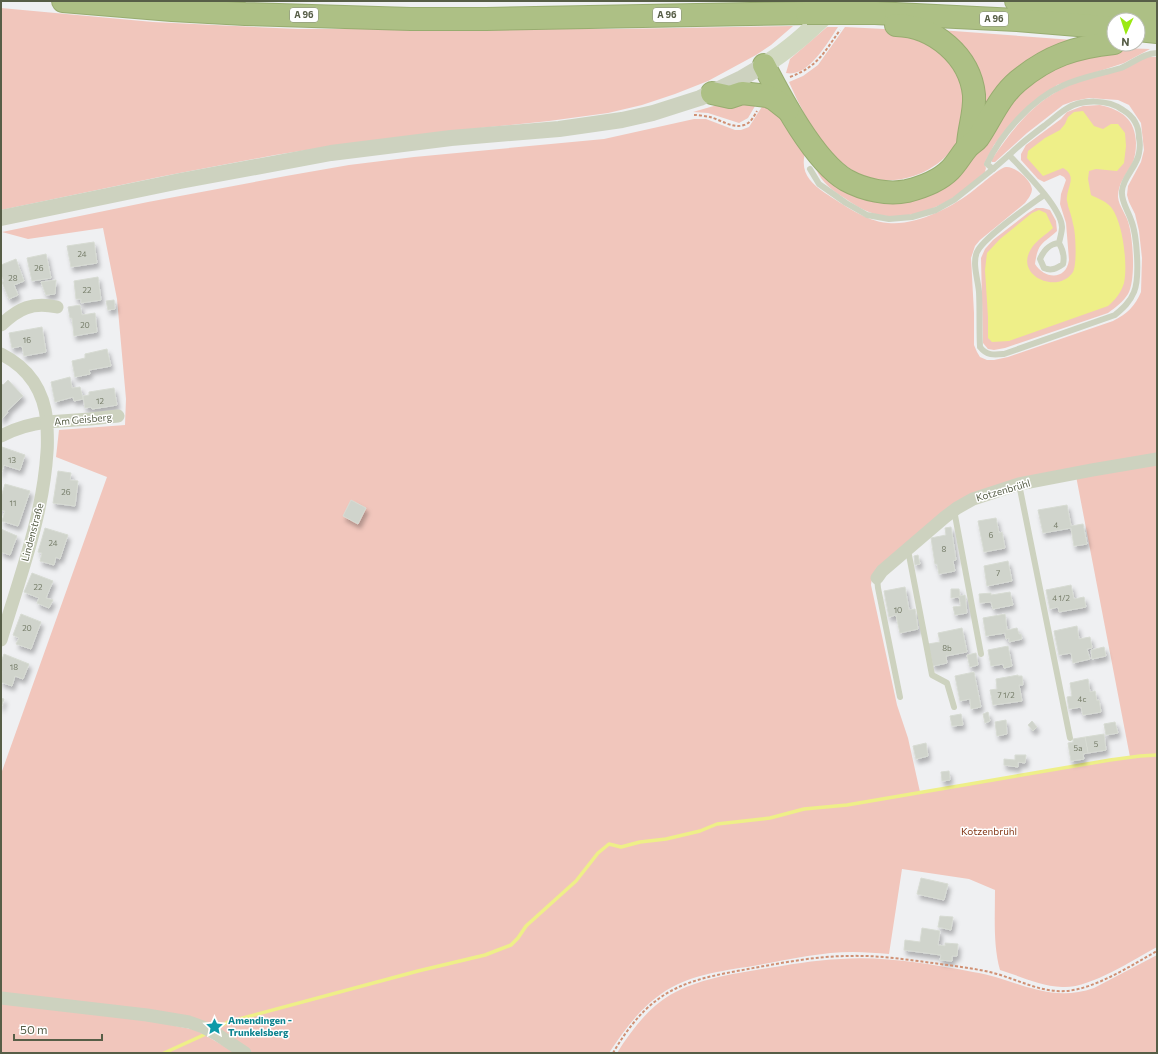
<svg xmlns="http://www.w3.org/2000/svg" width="1158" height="1054" viewBox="0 0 1158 1054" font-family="Commissioner,sans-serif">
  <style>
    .green { fill: #f1c6bc }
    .water { fill: #eeef88 }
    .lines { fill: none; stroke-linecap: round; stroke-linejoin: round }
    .stream { stroke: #eeef88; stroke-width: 3.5 }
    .building { fill: #d0d4cc; stroke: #d7dbd3; filter: url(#shadow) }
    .motorway-casing { stroke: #98ac70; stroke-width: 24 }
    .path { stroke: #d09073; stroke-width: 2; stroke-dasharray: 3 2; stroke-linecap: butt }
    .service { stroke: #cdd2bf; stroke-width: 6 }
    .minor { stroke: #cdd2bf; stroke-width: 13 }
    .tertiary { stroke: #cdd2bf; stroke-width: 16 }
    .secondary { stroke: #d1d9c1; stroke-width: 18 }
    .motorway { stroke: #adc085; stroke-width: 22 }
    .motorway-bridge-casing { stroke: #98ac70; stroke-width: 24; stroke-linecap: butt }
    .motorway-bridge { stroke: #adc085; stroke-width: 22 }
    .labels { text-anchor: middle; stroke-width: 3; stroke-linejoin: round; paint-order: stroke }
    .number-label { font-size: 8px; fill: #757c68 }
    .shield { fill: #fff; stroke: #898e7e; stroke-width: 1 }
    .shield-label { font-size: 9px; font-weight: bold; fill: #575e47 }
    .street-label { font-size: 10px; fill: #575e47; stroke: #fff }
    .park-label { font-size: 10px; fill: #823514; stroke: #fff }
    .culture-label { font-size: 10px; font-weight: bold; fill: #0d838f; stroke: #fff; text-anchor: start }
  </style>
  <defs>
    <filter id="shadow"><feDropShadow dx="2.5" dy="4.5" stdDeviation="2" flood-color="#0004"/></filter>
  </defs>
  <rect width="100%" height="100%" fill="#eff0f2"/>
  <g class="green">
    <polygon points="1,8 153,22 298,29 616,29 793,26 771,45 756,55 708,81 675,94 642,105 608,113 549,121 441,132 326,147 275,155 164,176 1,210"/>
    <path d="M 827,27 L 838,27 C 828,42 808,78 786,73 L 790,59 Z"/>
    <path d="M 845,27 L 904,30 L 955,61 C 958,70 966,94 966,102 C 966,108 961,136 958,141 C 937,176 889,192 852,170 C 821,150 804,115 789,82 L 803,76 L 818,65 Z"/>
    <polygon points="940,30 1073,40 978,123"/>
    <path d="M 1119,48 L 1150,49 L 1124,63 L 1057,85 L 1004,132 L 994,145 L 984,164 L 986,168 L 985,172 C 974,181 963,191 951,199 C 929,213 895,222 869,212 C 861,209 853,204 846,199 C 833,191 822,183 816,169 L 904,199 L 1042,71 Z"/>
    <path d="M 1147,57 L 1157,57 L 1157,455 L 992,487 L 872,576 L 871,585 L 897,705 L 908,738 L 920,792 L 1130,757 L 1076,476 L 1157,463 L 1157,947 C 1133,960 1089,989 1062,987 C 1040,986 1020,976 1000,970 C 993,945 995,916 995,890 L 969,879 L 902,869 L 889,954 C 877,953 865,952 853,952 C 820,952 786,960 753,966 C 721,971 688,975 661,994 C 640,1008 623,1032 609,1053 L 253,1053 L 218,1030 L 140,1019 L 196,1030 L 236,1053 L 1,1053 L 1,774 L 107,477 L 56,457 L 59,430 L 125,425 L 126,399 L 117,299 L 103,228 L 28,239 L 2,232 L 148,202 L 286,176 L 349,165 L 414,157 L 604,139 L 694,119 L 706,119 L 735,130 L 741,130 L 749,127 L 765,102 L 776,111 L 806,150 C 799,171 809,182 825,193 C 844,205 865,221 888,223 C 916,226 953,207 974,190 C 981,185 999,168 1006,167 C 1015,166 1031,180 1032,189 C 1032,194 1028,199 1025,203 L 980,240 L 975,246 L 971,258 L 974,313 L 974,345 L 977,352 L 980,357 L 987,360 L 994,360 L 1008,357 L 1113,321 C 1127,314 1135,306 1141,292 L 1142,258 L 1139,231 L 1135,214 L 1129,202 L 1127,195 L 1128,186 L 1141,162 L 1144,150 L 1141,123 L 1129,105 L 1118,100 L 1089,98 L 1074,101 L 1063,105 L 1027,133 L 995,162 L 992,162 L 992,159 C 1006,139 1021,118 1040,103 C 1067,81 1113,69 1147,57 Z"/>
    <polygon points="731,101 758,101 748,118 739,123 708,113 693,112"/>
    <path d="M 1100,105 C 1122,110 1135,119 1136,143 C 1136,150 1135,158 1132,164 C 1126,175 1118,183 1118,197 C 1119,207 1127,215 1129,225 C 1133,240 1136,280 1128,294 C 1123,302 1116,307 1108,313 L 1005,348 L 994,350 L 988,349 L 983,343 L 981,258 L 985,249 L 993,240 L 1028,213 L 1036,208 L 1043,208 L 1050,210 L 1056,221 L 1057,231 C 1043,244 1038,242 1035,264 C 1044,279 1066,281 1069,260 L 1066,223 L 1060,204 L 1061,194 L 1066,180 L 1064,177 L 1060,175 L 1044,182 L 1038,179 L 1021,160 L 1021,154 L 1026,145 L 1061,119 L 1067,112 L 1083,106 Z"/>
    <path d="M 1157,955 L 1157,1053 L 617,1053 C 631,1031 647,1009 670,995 C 698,979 731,974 762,969 C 788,965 814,960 841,959 C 884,956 930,964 973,972 C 1017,979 1048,1004 1094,988 Z"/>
  </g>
  <path class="water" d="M 1083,111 L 1094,126 L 1103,129 L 1111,124 L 1118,124 L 1125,133 L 1126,146 L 1124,163 L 1117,171 L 1096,169 L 1089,171 L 1088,179 L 1091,195 C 1097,198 1105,201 1110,206 C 1123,220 1128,265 1124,283 C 1121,293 1115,300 1108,306 L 1009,341 L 992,342 L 988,338 L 988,317 L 985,270 L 987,253 L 1000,239 L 1032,213 L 1039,210 L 1046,213 L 1053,228 C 1046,235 1036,240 1031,249 C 1014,276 1058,295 1073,272 C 1077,265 1076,232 1073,224 C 1072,218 1070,212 1068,206 C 1068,203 1066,200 1067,197 C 1068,185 1077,176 1063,168 L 1043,176 L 1027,158 L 1028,151 L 1045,138 L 1060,130 L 1065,124 L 1068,117 L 1074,112 Z"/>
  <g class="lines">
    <g class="stream">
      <polyline points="215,1029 228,1022 418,971 485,955 511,945 518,938 526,926 576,881 598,853 609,844 621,847 640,842 666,839 700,831 717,824 770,818 804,809 847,805 1110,760 1140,756 1157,755"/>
      <polyline points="164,1053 208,1033"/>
    </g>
  </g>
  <g class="building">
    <polygon points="94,242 97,263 71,267 67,246"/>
    <polygon points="46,254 51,278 32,281 27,258"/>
    <polygon points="16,259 24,281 14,285 18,295 9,299 2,282 4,281 1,275 1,265"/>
    <polygon points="98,277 101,300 81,303 81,299 76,299 74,281"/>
    <polygon points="56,280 55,294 46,295 41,282"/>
    <polygon points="114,300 115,309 108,310 106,301"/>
    <polygon points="80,305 82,315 95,313 97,332 74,336 72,318 70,318 68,307"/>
    <polygon points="42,327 46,352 24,356 22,346 12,348 9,333"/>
    <polygon points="107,349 111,366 89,370 90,374 75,377 72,361 85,358 85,354"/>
    <polygon points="70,377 72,388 80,387 83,399 74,401 73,397 55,402 51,382"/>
    <polygon points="8,380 23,396 7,411 8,412 1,420 1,383 3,385"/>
    <polygon points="114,388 117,405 92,409 91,407 85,408 83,396 89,395 89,392"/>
    <polygon points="2,447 25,455 20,470 4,465 1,474"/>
    <polygon points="58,471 71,473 70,480 78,481 75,506 53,503"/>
    <polygon points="5,484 30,491 18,526 2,521 5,511 1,510 1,497"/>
    <polygon points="351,500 366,508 358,524 343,516"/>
    <polygon points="1067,505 1071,526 1083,524 1087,544 1074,546 1071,528 1043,533 1038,510"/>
    <polygon points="996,518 999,533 1002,532 1005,548 984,552 978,521"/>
    <polygon points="951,527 956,560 953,561 955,571 939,574 937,564 935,564 931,538 946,535 945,528"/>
    <polygon points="45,528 68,535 60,559 56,557 54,565 40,561 42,553 38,552"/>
    <polygon points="1,529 17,536 10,555 1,552"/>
    <polygon points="918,555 920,564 915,565 914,556"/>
    <polygon points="1008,561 1012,581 987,586 984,566"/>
    <polygon points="32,573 53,581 46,598 53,600 49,608 37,603 39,598 24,592"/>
    <polygon points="1071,585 1074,599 1084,597 1086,607 1059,612 1058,607 1050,609 1046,590"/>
    <polygon points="905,587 909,610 915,609 918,629 900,633 896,615 889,617 884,591"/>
    <polygon points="951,589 959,589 960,596 965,595 967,613 955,615 953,607 961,606 959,597 951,598"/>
    <polygon points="1010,592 1013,605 993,609 991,602 980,603 979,594 991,593 991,595"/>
    <polygon points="21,614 41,622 31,649 16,644 19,638 13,635"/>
    <polygon points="1005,614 1007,630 1017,628 1019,634 1021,634 1022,639 1009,642 1009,638 1006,639 1005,633 986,636 983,618"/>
    <polygon points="1077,626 1079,639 1090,637 1092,648 1087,649 1090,659 1073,663 1071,653 1059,655 1054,631"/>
    <polygon points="962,628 967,652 946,656 947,663 933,666 928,644 940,642 938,633"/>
    <polygon points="1008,646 1012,666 1004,668 1003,664 991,666 988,650"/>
    <polygon points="1104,647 1106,656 1092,659 1091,650"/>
    <polygon points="976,653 978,665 970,667 967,655"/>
    <polygon points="4,654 29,664 23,679 15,676 12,686 1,682 2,671 1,670 1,662"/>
    <polygon points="974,672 981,707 971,709 970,699 960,701 955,676"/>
    <polygon points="1018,675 1018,676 1022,676 1023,685 1019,685 1022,701 993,705 990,690 997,689 996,679"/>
    <polygon points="1088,679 1090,692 1095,691 1097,701 1099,700 1101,712 1083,715 1081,707 1069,709 1067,697 1072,696 1070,683"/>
    <polygon points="1,698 4,699 1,708"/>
    <polygon points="988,712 990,721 985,723 983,714"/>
    <polygon points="961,714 963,725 952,726 950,716"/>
    <polygon points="1006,720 1007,734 997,736 995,722"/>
    <polygon points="1032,721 1037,727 1033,731 1028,725"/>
    <polygon points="1115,722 1118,733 1106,735 1104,724"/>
    <polygon points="1104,734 1106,750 1088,753 1085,737"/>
    <polygon points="1085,737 1088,753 1083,754 1084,759 1071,761 1068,743 1073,742 1073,739"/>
    <polygon points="926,743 928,756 916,759 913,746"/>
    <polygon points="1015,755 1026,755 1025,763 1018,762 1018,767 1004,765 1004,759 1015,760"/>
    <polygon points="949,771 950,780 942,781 941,772"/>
    <polygon points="921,878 948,884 944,900 917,894"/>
    <polygon points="940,916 953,917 951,930 938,927"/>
    <polygon points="922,928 940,931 938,945 945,946 945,943 958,944 957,956 952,956 952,961 940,960 941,955 904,950 905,940 920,942"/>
  </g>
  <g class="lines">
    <defs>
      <g id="motorway">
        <polyline points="63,1 172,10 245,14 411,19 486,19 807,13"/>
        <polyline points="1016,1 1157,12"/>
        <polyline points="875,13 1017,20 1114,28"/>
        <path d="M 896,25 C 934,26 970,56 974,95 C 975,113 969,127 968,144"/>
        <polyline points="1138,30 1157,32"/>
        <path d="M 764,65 C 781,98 814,161 846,180 C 864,190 888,195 907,191 C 923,187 939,181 950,170 C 957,163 961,155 967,148 C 970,144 975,142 978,138 C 991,119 999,97 1018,81 C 1048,56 1075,47 1114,43"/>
        <polyline points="712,93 730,97 742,93 767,96 774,99 788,110"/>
      </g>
    </defs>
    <use href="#motorway" class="motorway-casing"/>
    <g class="path">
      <path d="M 790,77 C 818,66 823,54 840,30"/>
      <path d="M 694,115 C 699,115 705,116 710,117 C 721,120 733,129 744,125 C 751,123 754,116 757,111"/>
      <path d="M 613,1053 C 624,1034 639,1013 657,1000 C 683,980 716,975 748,969 C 781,963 816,956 849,956 C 879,955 910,960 940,964 C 955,966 970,968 985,971 C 1012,976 1038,993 1066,991 C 1095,989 1132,965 1157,951"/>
    </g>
    <g class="service">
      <path d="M 1009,155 L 993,169 L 987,164 C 1001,134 1032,99 1062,86 C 1081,77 1101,74 1121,68 C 1133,63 1144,53 1157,53"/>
      <polyline points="810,169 819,184 846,203 867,215 889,219 912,217 936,210 954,200 993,169"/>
      <path d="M 1044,195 C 1029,206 984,237 977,252 C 972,263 978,280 979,292 C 980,310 979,329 980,347 C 987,356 994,355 1004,354 L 1115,315 C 1123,308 1130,302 1134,292 C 1140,278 1137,234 1131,220 C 1128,210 1121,202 1122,191 C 1123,177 1137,167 1139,153 C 1140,148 1140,142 1139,138 C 1139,126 1133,116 1123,110 C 1108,99 1081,99 1066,109 C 1058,114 1051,121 1044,126 C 1032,135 1020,144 1009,155 C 1023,170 1061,207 1062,227 C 1062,232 1060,238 1059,243 C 1063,250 1065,256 1063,264 C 1056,269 1051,271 1044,268 L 1040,259 C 1044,250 1049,244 1059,243"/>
      <polyline points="1019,484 1070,738"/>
      <polyline points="954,510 981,654"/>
      <polyline points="908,550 932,675 947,683 954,707"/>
      <polyline points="877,578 878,588 900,697"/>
    </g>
    <g class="minor">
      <path d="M 1,325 C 19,308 32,302 57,307"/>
      <path d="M 1,354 C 29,368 44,391 47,422 C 30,424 16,428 1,436"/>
      <polyline points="877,578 882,571 945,517 957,508 973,499 1019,484 1092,470 1157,459"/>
      <path d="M 1,640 C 19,579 43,517 47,452 C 48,442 47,432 47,422 L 90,419 L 118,416"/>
      <polyline points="1,998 147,1015 189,1022 203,1027 218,1035 245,1053"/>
    </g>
    <polyline class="tertiary" points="1,218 180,181 331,153 451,138 559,129 622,120 653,113 700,98 742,78 764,65"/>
    <path class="secondary" d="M 764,65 C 793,48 817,23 841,1"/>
    <use href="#motorway" class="motorway"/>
    <defs>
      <polyline id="motorway-bridge" points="807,13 875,13"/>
    </defs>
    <use href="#motorway-bridge" class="motorway-bridge-casing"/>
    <use href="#motorway-bridge" class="motorway-bridge"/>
  </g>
  <defs>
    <symbol id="sight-bare" viewBox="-9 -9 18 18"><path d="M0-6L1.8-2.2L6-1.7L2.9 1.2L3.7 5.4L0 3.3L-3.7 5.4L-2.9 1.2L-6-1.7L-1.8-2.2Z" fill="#0f9aa8" stroke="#fff" stroke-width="2.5" paint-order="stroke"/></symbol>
  </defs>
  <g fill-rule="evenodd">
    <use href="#sight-bare" x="202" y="1014" width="25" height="25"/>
  </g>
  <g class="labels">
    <g class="number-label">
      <text x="82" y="257">24</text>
      <text x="39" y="271">26</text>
      <text x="13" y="281">28</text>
      <text x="87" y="293">22</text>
      <text x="85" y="328">20</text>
      <text x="27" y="343">16</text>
      <text x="100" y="404">12</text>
      <text x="12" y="463">13</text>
      <text x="66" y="495">26</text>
      <text x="13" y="506">11</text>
      <text x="1056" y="528">4</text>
      <text x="991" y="538">6</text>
      <text x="53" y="546">24</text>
      <text x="944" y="552">8</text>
      <text x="998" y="576">7</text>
      <text x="38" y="590">22</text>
      <text x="1061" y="601">4 1/2</text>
      <text x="898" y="613">10</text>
      <text x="27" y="631">20</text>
      <text x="947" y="651">8b</text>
      <text x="14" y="670">18</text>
      <text x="1006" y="698">7 1/2</text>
      <text x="1082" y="702">4c</text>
      <text x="1096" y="747">5</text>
      <text x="1078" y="751">5a</text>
    </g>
    <g class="shield">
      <rect x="290" y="8" width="28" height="14" rx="3"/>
      <rect x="653" y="8" width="28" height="14" rx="3"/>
      <rect x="980" y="12" width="28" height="14" rx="3"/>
    </g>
    <g class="shield-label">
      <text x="304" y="18">A 96</text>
      <text x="667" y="18">A 96</text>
      <text x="994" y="22">A 96</text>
    </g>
    <g class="street-label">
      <text transform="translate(83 419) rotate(-5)" y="4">Am Geisberg</text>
      <text transform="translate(1003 490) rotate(-16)" y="4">Kotzenbrühl</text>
      <text transform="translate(32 532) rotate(-75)" y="4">Lindenstraße</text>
    </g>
    <g class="park-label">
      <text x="989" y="835">Kotzenbrühl</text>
    </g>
    <g class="culture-label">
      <text x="228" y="1024">Amendingen -<tspan x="228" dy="12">Trunkelsberg</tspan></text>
    </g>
  </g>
  <rect width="1158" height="1054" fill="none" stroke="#575e47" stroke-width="4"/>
  <g transform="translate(1126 32) rotate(183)"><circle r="19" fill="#ffffff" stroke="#bcbfb5"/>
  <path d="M0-3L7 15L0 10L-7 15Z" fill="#9ae912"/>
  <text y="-6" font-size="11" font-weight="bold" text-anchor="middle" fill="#575e47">N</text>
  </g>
  <path d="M14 1034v6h88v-6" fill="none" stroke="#575e47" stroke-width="2"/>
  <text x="20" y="1034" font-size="12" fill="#575e47" stroke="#ffffff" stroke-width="3" paint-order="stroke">50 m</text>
</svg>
